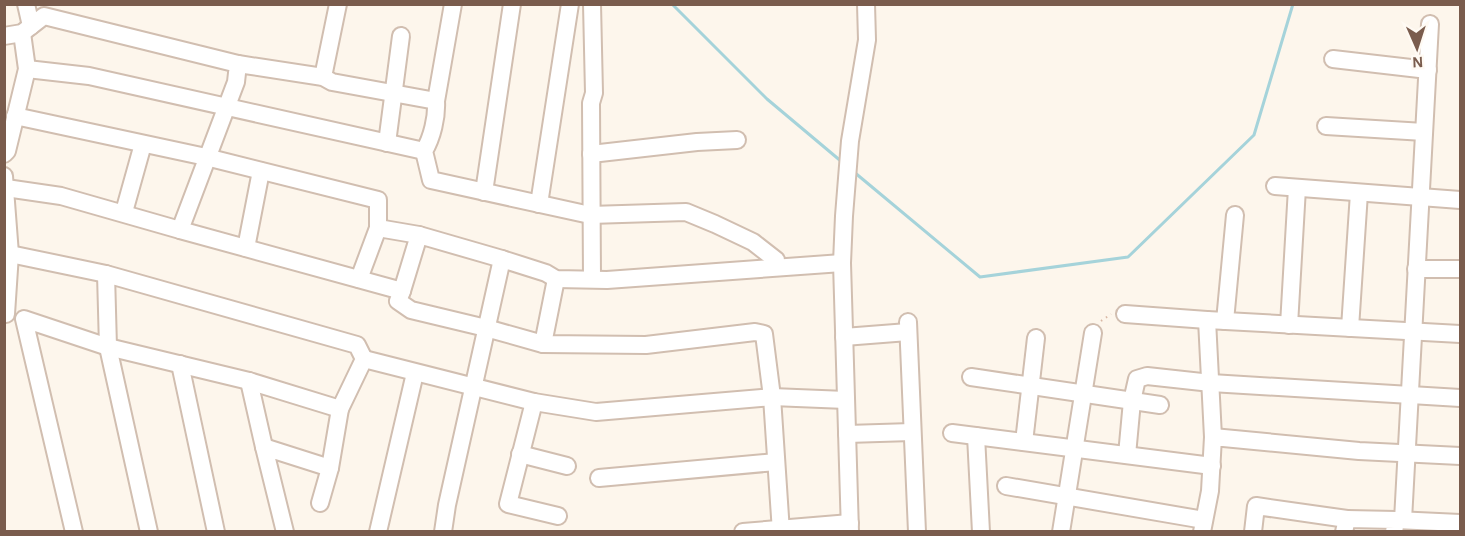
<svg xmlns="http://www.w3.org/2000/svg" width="1465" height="536" viewBox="0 0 1465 536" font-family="'Alegreya Sans',sans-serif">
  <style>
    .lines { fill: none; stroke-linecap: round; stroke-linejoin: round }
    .stream { stroke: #a5d3da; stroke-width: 3 }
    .minor-casing { stroke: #d1beb0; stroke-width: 20 }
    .path { stroke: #d9b8a5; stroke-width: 2; stroke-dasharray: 1.5 4.5; stroke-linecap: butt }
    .minor { stroke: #fff; stroke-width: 16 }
  </style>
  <rect width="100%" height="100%" fill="#fdf6ec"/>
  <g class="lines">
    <g class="stream">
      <polyline points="672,4 767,99 842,162"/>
      <polyline points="854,172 980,277 1128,257 1254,135 1293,4"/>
    </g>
    <defs>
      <g id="minor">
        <polyline points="26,4 31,26"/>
        <path d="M 453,4 L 436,101 C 437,117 432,138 424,151 L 431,180 L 590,215 L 686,212 L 715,224 L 753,242 L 776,260 L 776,267"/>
        <polyline points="4,36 22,33 44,16 238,64 236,82 180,230 402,291 419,235 502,259 447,505 443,532"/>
        <polyline points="1333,59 1428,70"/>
        <polyline points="238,64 323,77 332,82 436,101"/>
        <polyline points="27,69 89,76 424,151"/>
        <polyline points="323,77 338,4"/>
        <polyline points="15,116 206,157 378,200 378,228 359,279"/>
        <polyline points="1326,126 1424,132"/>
        <polyline points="387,143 401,36"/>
        <polyline points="4,154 7,151 27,69 22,33"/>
        <polyline points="591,154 697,142 737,140"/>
        <polyline points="4,176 10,254 6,314"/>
        <polyline points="1275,186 1460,200"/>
        <polyline points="6,188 61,196 180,230"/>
        <polyline points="484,192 512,4"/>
        <polyline points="539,204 570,4"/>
        <polyline points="124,212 143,144"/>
        <polyline points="378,228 419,235"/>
        <polyline points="246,248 261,171"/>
        <polyline points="10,254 106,274"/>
        <polyline points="502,259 546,273 556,279 607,280 842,263"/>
        <polyline points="1416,269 1460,269"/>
        <polyline points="592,279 591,103 594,93 592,4"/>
        <polyline points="402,291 398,301 411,310 486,328 543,344 646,345 755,332 764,334 772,397 781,532"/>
        <polyline points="1125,314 1207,320 1460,334"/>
        <polyline points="1207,320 1213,437"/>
        <polyline points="1225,321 1235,215"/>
        <polyline points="908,322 917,532"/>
        <polyline points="1289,325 1297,188"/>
        <polyline points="1350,328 1359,193"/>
        <polyline points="844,337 908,332"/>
        <polyline points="543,344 556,279"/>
        <polyline points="364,359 534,402 596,412 772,397 846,400"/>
        <polyline points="180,364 216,532"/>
        <polyline points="971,377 1160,405"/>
        <polyline points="249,381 264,447"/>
        <polyline points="534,402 508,504 558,516"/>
        <polyline points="952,433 1212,466"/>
        <polyline points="847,434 912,432"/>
        <polyline points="976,436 981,532"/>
        <polyline points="1024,442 1036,338"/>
        <polyline points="520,454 567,466"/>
        <polyline points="1127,455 1132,401 1137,379 1147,376 1211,383 1460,398"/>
        <polyline points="599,478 776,462"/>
        <polyline points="1006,486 1204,520"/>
        <polyline points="320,503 330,468"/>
        <polyline points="1396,520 1460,523"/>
        <polyline points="1403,520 1430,24"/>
        <polyline points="74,532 24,319 108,347 249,381 340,409 330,468 264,447 285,532"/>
        <polyline points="149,532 108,347 106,274 357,345 364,359 340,409"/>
        <polyline points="378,532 415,373"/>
        <polyline points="743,532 850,523"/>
        <polyline points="850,532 842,263 844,216 850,141 867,40 866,4"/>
        <polyline points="1061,532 1093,333"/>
        <polyline points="1202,532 1210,491 1213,437 1359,451 1460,456"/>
        <polyline points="1253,532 1256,506 1347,519"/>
        <polyline points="1344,532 1347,519 1396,520 1394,532"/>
      </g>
    </defs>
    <use href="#minor" class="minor-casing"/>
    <polyline class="path" points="1101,321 1111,314"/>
    <use href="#minor" class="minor"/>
  </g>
  <rect width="1465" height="536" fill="none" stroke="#7a5c4d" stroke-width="12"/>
  <g transform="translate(1417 48) rotate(177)" stroke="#fffaf3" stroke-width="4.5" paint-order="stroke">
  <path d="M0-4.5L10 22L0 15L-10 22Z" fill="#7a5c4d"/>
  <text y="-9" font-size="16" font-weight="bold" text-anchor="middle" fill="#7a5c4d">N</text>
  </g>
</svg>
